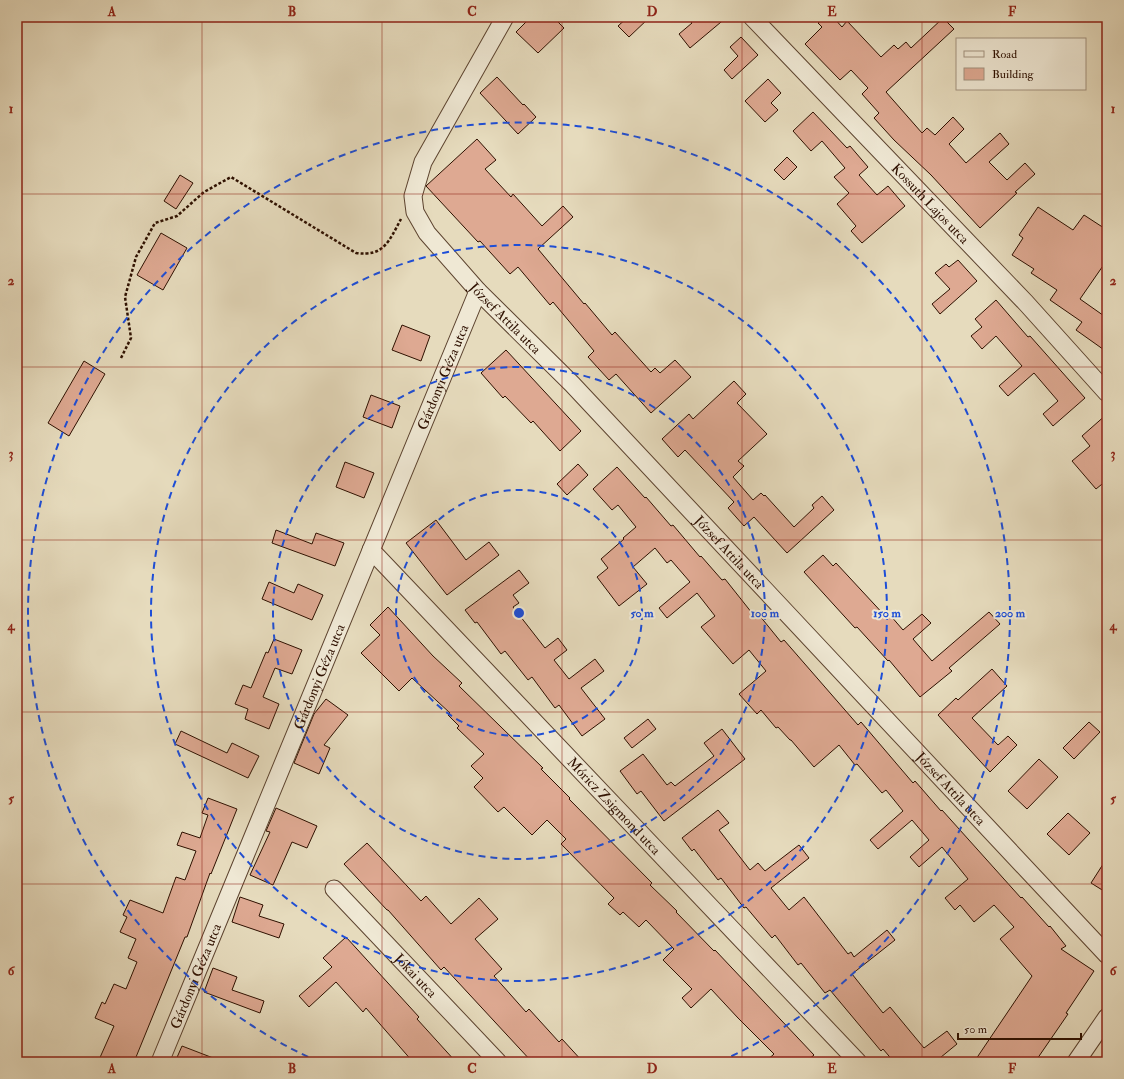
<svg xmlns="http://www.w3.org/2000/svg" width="1124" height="1079" viewBox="0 0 1124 1079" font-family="'IM FELL Double Pica',serif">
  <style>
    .building { fill: #dea992; stroke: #2e1000 }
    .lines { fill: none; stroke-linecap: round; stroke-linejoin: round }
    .minor-casing { stroke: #5c432f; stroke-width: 19 }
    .path { stroke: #2e1000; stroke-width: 2.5; stroke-dasharray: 3 2; stroke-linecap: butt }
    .minor { stroke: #efe8d4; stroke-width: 17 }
    .grid { fill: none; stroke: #8f2418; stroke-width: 1; stroke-opacity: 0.55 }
    .ring { fill: none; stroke: #1d4ed8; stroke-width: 2; stroke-dasharray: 7 5 }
    .labels { text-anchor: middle; stroke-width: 4; stroke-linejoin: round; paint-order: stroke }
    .street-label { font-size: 14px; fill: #2e1000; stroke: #efe8d4 }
    .centre { fill: #1d4ed8; stroke: #efe8d4; stroke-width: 2 }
    .ring-label { font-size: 12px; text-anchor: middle; font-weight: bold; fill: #1d4ed8; stroke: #efe8d4; stroke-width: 4; stroke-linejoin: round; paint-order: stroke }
    .neatline { fill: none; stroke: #8f2418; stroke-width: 1.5 }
    .grid-label { font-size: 13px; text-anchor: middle; font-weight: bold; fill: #8f2418 }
  </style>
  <rect width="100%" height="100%" fill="#e6dbbd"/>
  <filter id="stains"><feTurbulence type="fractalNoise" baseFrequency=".005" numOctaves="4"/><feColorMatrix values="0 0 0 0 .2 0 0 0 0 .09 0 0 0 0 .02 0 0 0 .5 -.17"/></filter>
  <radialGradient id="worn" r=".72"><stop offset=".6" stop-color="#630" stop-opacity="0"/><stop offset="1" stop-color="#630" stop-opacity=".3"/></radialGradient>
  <g class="building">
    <polygon points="531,17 553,17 564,28 538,53 516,32"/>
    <polygon points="628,17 650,17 629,37 618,26"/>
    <polygon points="687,17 727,17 690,48 679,34 692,23"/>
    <polygon points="825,17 833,17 842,27 847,21 881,57 894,45 898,49 906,42 911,48 943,18 954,29 886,92 922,133 927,128 935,135 953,117 964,129 949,144 966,163 1000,133 1009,144 989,162 1007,180 1025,163 1035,174 1015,192 1017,193 980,228 931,175 894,140 874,118 879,113 862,94 868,88 851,70 840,80 805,44 822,27 818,23"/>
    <polygon points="741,37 758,55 732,79 724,70 738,56 730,47"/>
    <polygon points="497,77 523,105 524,104 536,117 518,134 480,93"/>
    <polygon points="768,79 781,93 771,103 778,110 765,122 745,101"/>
    <polygon points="813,112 847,148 850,146 868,167 859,175 877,195 888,186 905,206 862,243 851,231 856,226 837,204 849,193 834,177 845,168 822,141 811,151 793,131"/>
    <polygon points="477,139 496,160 485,169 511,197 513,194 542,226 563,206 573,217 538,249 584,304 585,303 612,335 615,332 651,372 655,368 660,373 675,360 691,377 651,413 616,374 609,380 588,357 594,351 553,302 550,305 518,267 510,274 480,241 478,242 426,186"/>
    <polygon points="787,157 797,167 784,180 774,170"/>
    <polygon points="180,175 193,183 176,209 164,201"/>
    <polygon points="1038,207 1073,230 1084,215 1107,230 1107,260 1080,299 1107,318 1107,352 1076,330 1082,322 1050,300 1057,290 1031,273 1034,269 1012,255 1023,238 1019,235"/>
    <polygon points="161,233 187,248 163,290 137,275"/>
    <polygon points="958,260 977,281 940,314 932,304 950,289 935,273 946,264 949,267"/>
    <polygon points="996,300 1028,337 1030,336 1085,398 1053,426 1043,414 1058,401 1034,373 1008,396 999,386 1022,366 996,336 982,349 971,336 982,327 975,319"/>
    <polygon points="402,325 430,336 421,361 392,350"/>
    <polygon points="506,350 581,431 560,451 533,421 531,423 505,396 503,398 481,373"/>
    <polygon points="84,361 105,374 69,436 48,423"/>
    <polygon points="734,381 746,394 737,403 767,434 738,461 744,466 733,477 753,500 761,493 764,496 765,495 794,527 814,508 812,505 822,496 834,510 787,553 754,517 744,526 728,508 734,502 685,450 678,457 662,439 689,414 693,419"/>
    <polygon points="371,395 400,406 392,428 363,417"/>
    <polygon points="1107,414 1107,480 1096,489 1072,461 1090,446 1082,436"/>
    <polygon points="345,462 374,473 364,498 336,487"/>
    <polygon points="578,464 588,475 567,495 557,484"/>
    <polygon points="617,467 645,498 646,497 671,526 673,525 700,557 701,556 722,580 725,579 752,613 755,610 781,642 784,640 858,725 861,722 913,783 915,781 941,811 942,810 1021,898 1022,897 1049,927 1050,926 1066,946 1061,949 1094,971 1066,1013 1068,1014 1035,1062 974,1062 1032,976 1000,939 1014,927 994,905 974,922 960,905 955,910 945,898 968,879 942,847 919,867 910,857 929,840 912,820 878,849 870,840 903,811 886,790 882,793 857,764 855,765 839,745 814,767 791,740 790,740 778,727 776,728 761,710 757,714 739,694 766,671 749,650 733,664 701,627 715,616 697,593 667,618 659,608 690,582 671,560 667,563 655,548 633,567 647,584 619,606 597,577 608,568 601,559 624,539 623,538 636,527 618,505 612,510 593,489"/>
    <polygon points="436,520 466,560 489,542 499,555 447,595 406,543"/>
    <polygon points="276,530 312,544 316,533 344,543 335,566 272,543"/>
    <polygon points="823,555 833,566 836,563 887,618 890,615 903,630 922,614 931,623 913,639 932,661 989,612 1000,624 949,668 952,671 920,697 889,660 888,661 857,627 855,628 804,572"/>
    <polygon points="519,570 529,583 513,595 519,603 513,607 545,648 558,638 567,650 554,660 569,679 595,659 604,671 581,688 605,719 582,736 559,705 555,708 532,677 528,680 505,651 501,654 477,622 475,623 465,610"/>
    <polygon points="269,582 294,593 298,584 323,595 312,620 262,599"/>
    <polygon points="388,607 433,656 462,683 459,686 543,768 541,769 570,798 569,799 652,883 650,885 677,911 676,912 714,951 715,950 814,1055 806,1062 765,1062 774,1054 738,1018 711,989 691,1008 682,998 692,989 663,960 674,949 646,920 639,927 623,912 620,915 608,904 614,898 561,844 566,839 547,820 532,835 504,807 498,812 474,787 483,778 471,766 484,754 457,728 459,726 448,715 450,713 412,678 399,691 361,653 380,635 370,625"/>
    <polygon points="274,639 302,650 292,674 275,668 263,697 279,704 269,729 245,719 248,709 235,704 243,685 251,688 266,652 268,653"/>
    <polygon points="992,669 1007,686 972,718 998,745 1008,736 1017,745 990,772 938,715 956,698 958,700"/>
    <polygon points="326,699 348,715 324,745 330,748 319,774 294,763 314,714"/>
    <polygon points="648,719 656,729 632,748 624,738"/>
    <polygon points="1089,722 1100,732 1074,759 1063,748"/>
    <polygon points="722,729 745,759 664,821 641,791 637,794 620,771 643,754 667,785 671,782 675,786 714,756 704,743"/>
    <polygon points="181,731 227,753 232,743 259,756 248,778 175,744"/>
    <polygon points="1039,759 1058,777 1027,809 1008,791"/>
    <polygon points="208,798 237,809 211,874 210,873 187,937 185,937 134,1062 98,1062 114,1026 95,1018 102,1002 105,1004 114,984 126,989 137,962 128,958 136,939 120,932 127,917 123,915 130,900 163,913 176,877 185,880 196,851 177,845 182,832 200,838 208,815 202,813"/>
    <polygon points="276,808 317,826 307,848 292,842 273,885 250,875 270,832 266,831"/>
    <polygon points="718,810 729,823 719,830 750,870 758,863 765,871 799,845 809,858 771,888 789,910 804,897 848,954 851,952 854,957 887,930 895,940 852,974 883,1013 890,1007 924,1048 947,1031 957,1044 935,1062 894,1062 883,1049 881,1051 830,990 825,993 801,963 798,965 775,935 772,938 746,907 744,908 721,878 718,880 694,849 692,851 682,838"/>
    <polygon points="1068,813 1090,833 1069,855 1047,834"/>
    <polygon points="367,843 421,901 426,896 451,924 479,898 498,919 475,939 502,969 494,976 526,1012 529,1009 559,1042 562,1039 583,1062 532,1062 444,967 441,970 388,910 387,910 344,864"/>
    <polygon points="1107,858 1107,893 1091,883"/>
    <polygon points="240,897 263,905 259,916 284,924 279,938 232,922"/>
    <polygon points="346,937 419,1017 417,1019 456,1062 413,1062 366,1008 363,1012 336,982 309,1007 299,996 332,967 323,958"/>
    <polygon points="213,968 237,977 232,990 264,1001 260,1013 204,992"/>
    <polygon points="182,1046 221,1061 221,1062 175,1062"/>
  </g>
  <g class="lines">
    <defs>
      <g id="minor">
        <path id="s1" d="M 505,17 L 423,162 L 413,196 L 415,212 L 427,233 L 478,291 L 572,384 L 1107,955"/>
        <path id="s2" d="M 752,17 L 1026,303 L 1107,393"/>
        <path id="s3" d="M 371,550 L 858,1062"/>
        <path id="s4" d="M 334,889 L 498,1062"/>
        <path id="s5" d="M 160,1062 L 478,291"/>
        <polyline points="1076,1062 1107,1017"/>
      </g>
    </defs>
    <use href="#minor" class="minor-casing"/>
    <path class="path" d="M 121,358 L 131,338 L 125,297 L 136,257 L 155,223 L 177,216 L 204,192 L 231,177 L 356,253 C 384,257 389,241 401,219"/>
    <use href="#minor" class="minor"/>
  </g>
  <path class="grid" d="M 202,17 L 202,1062M 382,17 L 382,1062M 562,17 L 562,1062M 742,17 L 742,1062M 922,17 L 922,1062M 17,194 L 1107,194M 17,367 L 1107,367M 17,540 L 1107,540M 17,712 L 1107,712M 17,884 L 1107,884"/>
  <g class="ring">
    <circle cx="519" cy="613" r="123"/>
    <circle cx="519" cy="613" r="246"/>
    <circle cx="519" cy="613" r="368"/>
    <path d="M319 1062A491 491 0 1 1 719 1062"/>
  </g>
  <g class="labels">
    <g class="street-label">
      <text dy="5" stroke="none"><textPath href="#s2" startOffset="258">Kossuth Lajos utca</textPath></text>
      <text dy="5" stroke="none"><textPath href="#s1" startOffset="358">József Attila utca</textPath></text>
      <text dy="5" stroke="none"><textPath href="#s5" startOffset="741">Gárdonyi Géza utca</textPath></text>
      <text dy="5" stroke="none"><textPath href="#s1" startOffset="682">József Attila utca</textPath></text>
      <text dy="5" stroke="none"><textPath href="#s5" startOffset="417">Gárdonyi Géza utca</textPath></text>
      <text dy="5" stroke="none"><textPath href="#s1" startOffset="1006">József Attila utca</textPath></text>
      <text dy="5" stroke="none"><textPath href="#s3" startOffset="353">Móricz Zsigmond utca</textPath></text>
      <text dy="5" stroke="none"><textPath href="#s5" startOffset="93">Gárdonyi Géza utca</textPath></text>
      <text dy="5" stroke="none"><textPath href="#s4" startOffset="119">Jókai utca</textPath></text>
    </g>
  </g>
  <circle cx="519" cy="613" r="6" class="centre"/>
  <g class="ring-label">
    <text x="642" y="617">50 m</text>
    <text x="765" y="617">100 m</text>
    <text x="887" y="617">150 m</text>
    <text x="1010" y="617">200 m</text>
  </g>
  <rect width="1124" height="1079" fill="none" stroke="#e6dbbd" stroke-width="44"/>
  <rect x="956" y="38" width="130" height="52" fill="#efe8d4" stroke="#a2927f"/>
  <rect x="964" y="51" width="20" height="6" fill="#efe8d4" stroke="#a2927f"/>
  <text x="992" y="58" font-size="12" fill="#2e1000">Road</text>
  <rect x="964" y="68" width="20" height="12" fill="#dea992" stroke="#a2927f"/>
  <text x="992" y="78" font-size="12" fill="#2e1000">Building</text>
  <path d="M958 1033v6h123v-6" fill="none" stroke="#2e1000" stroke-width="2"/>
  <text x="964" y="1033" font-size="12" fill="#2e1000" stroke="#efe8d4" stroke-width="3" paint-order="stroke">50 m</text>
  <rect x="22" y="22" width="1080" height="1035" class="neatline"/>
  <g class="grid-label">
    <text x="112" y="16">A</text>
    <text x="292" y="16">B</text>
    <text x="472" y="16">C</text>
    <text x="652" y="16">D</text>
    <text x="832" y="16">E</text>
    <text x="1012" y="16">F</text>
    <text x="11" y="113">1</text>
    <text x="1113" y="113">1</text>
    <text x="11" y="285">2</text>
    <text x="1113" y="285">2</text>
    <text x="11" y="458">3</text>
    <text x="1113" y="458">3</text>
    <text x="11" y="630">4</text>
    <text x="1113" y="630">4</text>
    <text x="11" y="803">5</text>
    <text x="1113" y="803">5</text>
    <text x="11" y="975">6</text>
    <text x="1113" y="975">6</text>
    <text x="112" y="1073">A</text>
    <text x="292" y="1073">B</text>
    <text x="472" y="1073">C</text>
    <text x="652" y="1073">D</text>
    <text x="832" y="1073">E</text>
    <text x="1012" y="1073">F</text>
  </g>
  <rect width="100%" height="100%" filter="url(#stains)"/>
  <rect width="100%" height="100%" fill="url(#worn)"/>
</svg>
